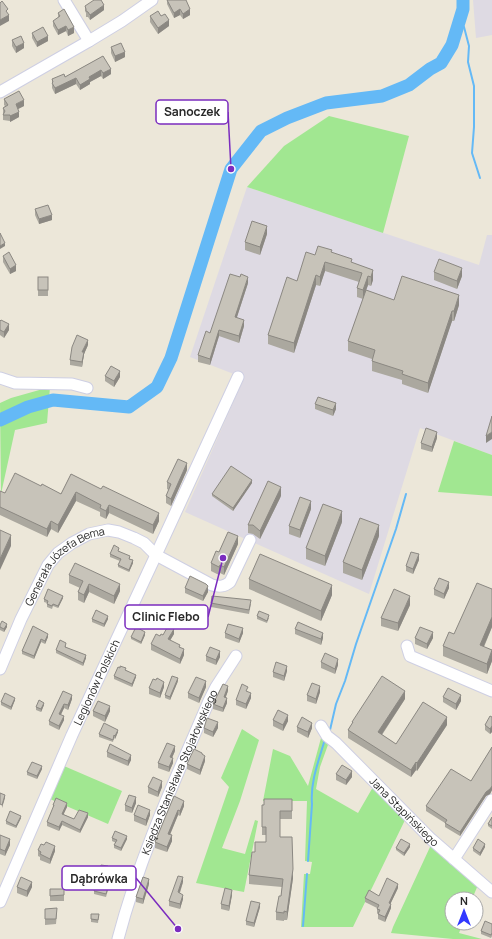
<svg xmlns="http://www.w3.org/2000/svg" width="492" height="939" viewBox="0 0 492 939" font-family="Manrope,sans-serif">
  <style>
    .industrial { fill: #dedae3 }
    .green { fill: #a1e791 }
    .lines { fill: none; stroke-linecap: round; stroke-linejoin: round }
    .stream { stroke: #64b9f6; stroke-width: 2 }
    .river { stroke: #64b9f6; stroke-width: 13 }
    .minor-casing { stroke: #cecfe3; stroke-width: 13 }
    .minor { stroke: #fff; stroke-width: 11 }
    .wall { fill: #aba89f }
    .shaded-wall { fill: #8b8882 }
    .building { fill: #c7c3b9; stroke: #8b8882 }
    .labels { text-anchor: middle; stroke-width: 4; stroke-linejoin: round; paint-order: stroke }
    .street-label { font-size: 11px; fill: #282828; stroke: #fff }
    .leader { fill: none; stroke: #7b2cbf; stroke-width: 1.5 }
    .callout-dot { fill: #7b2cbf; stroke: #fff; stroke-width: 1.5 }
    .callout { fill: #fff; stroke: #7b2cbf; stroke-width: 1.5 }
    .callout-label { font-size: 12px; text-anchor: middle; font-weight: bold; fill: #282828 }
  </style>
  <rect width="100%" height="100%" fill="#ece7d9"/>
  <g class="industrial">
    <polygon points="473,0 492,0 492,35 476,38"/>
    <polygon points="247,187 479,265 487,235 492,235 492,455 420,428 369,594 185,512 244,378 190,357"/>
  </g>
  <g class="green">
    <polygon points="329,116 409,136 383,233 247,187 284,146"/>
    <polygon points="50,387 47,423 15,430 1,494 0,403 11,398"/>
    <polygon points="454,441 492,455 492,496 438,492"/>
    <polygon points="242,729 259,740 240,801 222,848 245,854 255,820 258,821 244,892 196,883 229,787 221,778"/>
    <polygon points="321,738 329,742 320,767 316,789 358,813 373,787 405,820 353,927 301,927 304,874 310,874 312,862 305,861 307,801 263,801 273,749 290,756 308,786"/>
    <polygon points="64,766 122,791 108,824 50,799"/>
    <polygon points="432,846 478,885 472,899 452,899 452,923 463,923 459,933 482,939 453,939 391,933 393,927 430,847"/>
  </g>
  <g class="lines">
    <g class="stream">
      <polyline points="459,22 464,27 469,46 468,62 474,86 474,127 472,153 480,178"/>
      <polyline points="330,730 336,704 345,681 356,644 396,529 406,494"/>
      <path d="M 308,861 L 312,804 C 310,782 319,760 325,739"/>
      <polyline points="303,926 307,874"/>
    </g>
    <polyline class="river" points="0,420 28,407 53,400 129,407 157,387 171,358 231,169 261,131 287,118 326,103 382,96 409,85 430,69 441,63 452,45 463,9 463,0"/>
    <defs>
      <g id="minor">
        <polyline points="64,0 89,41"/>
        <polyline points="0,92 89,41 122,21 152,0"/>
        <polyline points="0,378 15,383 72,384 87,388"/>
        <polyline points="407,646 410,656 492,691"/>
        <path id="s1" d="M 0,669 L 21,619 L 48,565 L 58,553 L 72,543 L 89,534 L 108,530 L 119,532 L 134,538 L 144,543 L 156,555 L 212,585 C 219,587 224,587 230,582 L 250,540"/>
        <path id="s2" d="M 321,726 L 327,736 L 336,743 L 431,839 L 492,892"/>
        <polyline points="454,859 492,800"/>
        <path id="s3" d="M 0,902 L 72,735 L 156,555 L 238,377"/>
        <path id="s4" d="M 118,939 C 140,855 175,780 209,701 L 216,687 L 236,656"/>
      </g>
    </defs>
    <use href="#minor" class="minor-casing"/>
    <use href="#minor" class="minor"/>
  </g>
  <g class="wall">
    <polygon points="167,0 186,0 190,15 183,19 180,15 174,18 167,4"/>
    <polygon points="85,6 104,10 90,20 88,17 86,17 86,13 85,11"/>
    <polygon points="58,13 74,33 68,36 66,31 58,35 53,26 53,21 58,18"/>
    <polygon points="150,16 161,16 169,26 158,34 150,22"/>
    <polygon points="32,33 48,41 37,47 32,38"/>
    <polygon points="12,40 24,48 16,53 12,46"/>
    <polygon points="111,47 125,57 115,62 111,53"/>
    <polygon points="103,56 111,74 103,79 101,76 90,82 90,84 80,90 76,84 55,94 52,88 52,79 65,77"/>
    <polygon points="4,99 24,106 18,109 19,117 10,122 10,121 3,120 3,108 5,106 4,105"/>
    <polygon points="35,209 52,220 39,224 35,215"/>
    <polygon points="267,234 260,255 245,250 245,242"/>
    <polygon points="332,253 352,263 373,270 373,280 371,286 368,285 366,290 394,300 459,305 454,321 452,321 428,393 402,384 402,380 372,371 372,359 348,351 348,341 363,299 357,297 357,288 359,282 325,271 320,286 316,285 294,353 268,344 268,335 297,281 315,255"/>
    <polygon points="3,256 16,271 10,274 3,262"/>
    <polygon points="434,272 462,276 457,289 434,280"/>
    <rect x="38" y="277" width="10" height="19"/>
    <polygon points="248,283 237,317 244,326 239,343 219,336 210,365 198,362 198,355 210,333"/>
    <polygon points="0,321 9,330 4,338 0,335"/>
    <polygon points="88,345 84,354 82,367 70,365 70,360"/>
    <polygon points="105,376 120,377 114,387 105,381"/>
    <polygon points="315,404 336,409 333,416 315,409"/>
    <polygon points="437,438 432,452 421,449 421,443"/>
    <polygon points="187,470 171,506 166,503 166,496 169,490 167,489 167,482"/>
    <polygon points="71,474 159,521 153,534 109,513 106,519 100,516 100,512 76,501 58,533 51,529 47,537 0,515 0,491 5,493 41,486 61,494"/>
    <polygon points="252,483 233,511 212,496 212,494"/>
    <polygon points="281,496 260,539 253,534 248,533 248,525"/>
    <polygon points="311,509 300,538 289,534 289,526"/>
    <polygon points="342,522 325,566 306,559 306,548"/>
    <polygon points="379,536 362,580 343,573 343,562"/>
    <polygon points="238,544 224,575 220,573 219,575 211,571 211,563 219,552"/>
    <polygon points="119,551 130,559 133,563 129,572 118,567 118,565 120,561 110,557 110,554"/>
    <polygon points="419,560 413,574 406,571 406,566"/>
    <polygon points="69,575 120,591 114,604 89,592 84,603 78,600 78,592 80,588 69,583"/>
    <polygon points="249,579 332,595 321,621 249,589"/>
    <polygon points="185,588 208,592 203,601 185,593"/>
    <polygon points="449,588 444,599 434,595 434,589"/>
    <polygon points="492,589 492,627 484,647 492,650 492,661 487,674 443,656 443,646 454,634"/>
    <polygon points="63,598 58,608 53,606 52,609 47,607 47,603 44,602 44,599"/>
    <polygon points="211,603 251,604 249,614 211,607"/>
    <polygon points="410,605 398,631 381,626 381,618"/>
    <polygon points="257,616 269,618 267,623 257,619"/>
    <polygon points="92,619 108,619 104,627 92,622"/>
    <polygon points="0,625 7,627 4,632 0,630"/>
    <polygon points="33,626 48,637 45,644 41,642 34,659 22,654 22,651"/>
    <polygon points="295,629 323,638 321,645 295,634"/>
    <polygon points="225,633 243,633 239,643 225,638"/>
    <polygon points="174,634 170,640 180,647 184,655 180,664 151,650 151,644 160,636 163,635"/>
    <polygon points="145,635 141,644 131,639 131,637"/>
    <polygon points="415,638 433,638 427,649 415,644"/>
    <polygon points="66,646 66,647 86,658 83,666 56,653 56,650"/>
    <polygon points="206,656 220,657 216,665 206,661"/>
    <polygon points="321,662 338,665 335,674 321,668"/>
    <polygon points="126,670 136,677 132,687 114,679 114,676"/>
    <polygon points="287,671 284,681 273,677 273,672"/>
    <polygon points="156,680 164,687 160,698 149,694 149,688"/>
    <polygon points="178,681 170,700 165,698 165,695"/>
    <polygon points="206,687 199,703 188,698 188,693"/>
    <polygon points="63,691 72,699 68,710 64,708 61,715 64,720 59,730 49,725 49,721"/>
    <polygon points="228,691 225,698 227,703 223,712 213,709 213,704"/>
    <polygon points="248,692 251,698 246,709 236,705 236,700"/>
    <polygon points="320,692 316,704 307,701 307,695"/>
    <polygon points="443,697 461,701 456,710 443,702"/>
    <polygon points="405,699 382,735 396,744 447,725 417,771 416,770 411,777 348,738 348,730 352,724 352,722"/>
    <polygon points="15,700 11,710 1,705 1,702"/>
    <polygon points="44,705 41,712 36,710 36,707"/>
    <polygon points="93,711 110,711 105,722 93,716"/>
    <polygon points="492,717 492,732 490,734 485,730 485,725"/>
    <polygon points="273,720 288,721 283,731 273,726"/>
    <polygon points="297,727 312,728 308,738 297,732"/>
    <polygon points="204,728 218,728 213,737 204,733"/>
    <polygon points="118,732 115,739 114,738 113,742 99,737 99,734"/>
    <polygon points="492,747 492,790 490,794 486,796 460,836 445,827 445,823 426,811 426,806 471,781"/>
    <polygon points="175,751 172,758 173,763 169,772 158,768 158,763"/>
    <polygon points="107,752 131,760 128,766 107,757"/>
    <polygon points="205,761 200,775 187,769 187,764"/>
    <polygon points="42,769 37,779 27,775 27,772"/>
    <polygon points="336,774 352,777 346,785 336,780"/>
    <polygon points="148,787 162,787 158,797 148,793"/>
    <polygon points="174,796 184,806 180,816 178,815 170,835 172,841 167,852 155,848 155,842"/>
    <polygon points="292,799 292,819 280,819 280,837 293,878 287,920 284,920 284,921 276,920 276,912 281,896 282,887 249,884 249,875 255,852 266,842 266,835 262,835 262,805"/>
    <polygon points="136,803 132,813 125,811 125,805"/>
    <polygon points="53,805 67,807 63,814 74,819 88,817 80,833 62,825 59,831 47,826 47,822 53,809"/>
    <polygon points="134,815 150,815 146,826 134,821"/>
    <polygon points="492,817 492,829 488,826 488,824"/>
    <polygon points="21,818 16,828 6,824 6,821"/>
    <polygon points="0,835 10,845 5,856 0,854"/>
    <polygon points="112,838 127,839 121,851 114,848 114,845 116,843 112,841"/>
    <polygon points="410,847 404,856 396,850 396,848"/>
    <polygon points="485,847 480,856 473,851 473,848"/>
    <polygon points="38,850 55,851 50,864 40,860 40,857 38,856"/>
    <polygon points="108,869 105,883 109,887 106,897 94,894 94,891"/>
    <polygon points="183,882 180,893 183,899 180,909 169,906 169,901"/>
    <polygon points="149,884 143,904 136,902 136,897"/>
    <polygon points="17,887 32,887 27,897 17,893"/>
    <polygon points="398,888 390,904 391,908 385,922 378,919 378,914 377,913 377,908 365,902 365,898 379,896"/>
    <rect x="50" y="889" width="14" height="12"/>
    <polygon points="232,895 229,911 221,909 221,904"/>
    <polygon points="260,907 254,927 246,925 246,921"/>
    <polygon points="45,909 57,913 56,924 45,925"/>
    <polygon points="91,914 99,914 98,923 91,922"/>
    <polygon points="492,924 492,936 491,938 481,934 481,931"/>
  </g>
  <g class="shaded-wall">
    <polygon points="104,5 104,10 90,20 90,15"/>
    <polygon points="180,9 180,15 174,18 174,13"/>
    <polygon points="190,9 190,15 183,19 183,14"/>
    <polygon points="9,15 9,21 0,26 0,20"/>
    <polygon points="169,20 169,26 158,34 158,28"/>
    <polygon points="66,26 66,31 58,35 58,30"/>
    <polygon points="74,27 74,33 68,36 68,30"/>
    <polygon points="48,36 48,41 37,47 37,42"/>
    <polygon points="24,43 24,48 16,53 16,47"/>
    <polygon points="125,52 125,57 115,62 115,56"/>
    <polygon points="111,69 111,74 103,79 103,73"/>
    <polygon points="101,70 101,76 90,82 90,84 80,90 80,85 89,77"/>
    <polygon points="76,78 76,84 55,94 55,88"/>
    <polygon points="24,100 24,106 16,110 16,104"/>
    <polygon points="19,112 19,117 10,122 10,116"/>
    <polygon points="52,215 52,220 39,224 39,219"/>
    <polygon points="267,226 267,234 260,255 260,247"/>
    <polygon points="5,243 5,246 0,249 0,246"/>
    <polygon points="325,262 325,271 320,286 320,277"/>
    <polygon points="16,265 16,271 10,274 10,269"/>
    <polygon points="462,268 462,276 457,289 457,281"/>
    <polygon points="373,270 373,280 371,286 371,277"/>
    <polygon points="316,275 316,285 294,353 294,343"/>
    <polygon points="368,276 368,285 363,299 363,290"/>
    <polygon points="248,277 248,283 235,323 235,317"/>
    <polygon points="459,295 459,305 454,321 454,311"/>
    <polygon points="452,311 452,321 428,393 428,383"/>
    <polygon points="244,320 244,326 239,343 239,336"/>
    <polygon points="9,324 9,330 4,338 4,332"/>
    <polygon points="219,330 219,336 210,365 210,359"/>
    <polygon points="88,340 88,345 84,354 82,367 82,352"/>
    <polygon points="120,371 120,377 114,387 114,381"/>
    <polygon points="336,403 336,409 333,416 333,410"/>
    <polygon points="437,432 437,438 432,452 432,447"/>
    <polygon points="492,432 492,439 486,443 486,436"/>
    <polygon points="187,463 187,470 171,506 171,499"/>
    <polygon points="252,480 252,483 233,511 233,508"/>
    <polygon points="281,487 281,496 260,539 260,531"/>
    <polygon points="76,492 76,501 58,533 58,525"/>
    <polygon points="311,501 311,509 300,538 300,530"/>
    <polygon points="109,505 109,513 106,519 106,511"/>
    <polygon points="342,511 342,522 325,566 325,556"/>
    <polygon points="159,513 159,521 153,534 153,525"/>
    <polygon points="51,521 51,529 47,537 47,529"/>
    <polygon points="379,525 379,536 362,580 362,570"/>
    <polygon points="11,535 11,546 0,570 0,559"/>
    <polygon points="238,536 238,544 224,575 224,567"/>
    <polygon points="419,554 419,560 413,574 413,569"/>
    <polygon points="133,560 133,563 129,572 129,570"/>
    <polygon points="220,565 220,573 219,575 219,567"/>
    <polygon points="449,582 449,588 444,599 444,594"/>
    <polygon points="89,584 89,592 84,603 84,595"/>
    <polygon points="120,584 120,591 114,604 114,596"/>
    <polygon points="332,585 332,595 321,621 321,611"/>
    <polygon points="208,586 208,592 203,601 203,596"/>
    <polygon points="63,596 63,598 58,608 58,606"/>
    <polygon points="410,596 410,605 398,631 398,623"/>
    <polygon points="108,616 108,619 104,627 104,624"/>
    <polygon points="492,617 492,627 480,655 480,645"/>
    <polygon points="7,624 7,627 4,632 4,629"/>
    <polygon points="243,628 243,633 239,643 239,639"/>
    <polygon points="174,629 174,634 168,644 168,639"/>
    <polygon points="145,632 145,635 141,644 141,642"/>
    <polygon points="433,632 433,638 427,649 427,644"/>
    <polygon points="323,633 323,638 321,645 321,639"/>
    <polygon points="48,634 48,637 45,644 45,641"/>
    <polygon points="41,639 41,642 34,659 34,656"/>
    <polygon points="184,649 184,655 180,664 180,659"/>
    <polygon points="220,651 220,657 216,665 216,660"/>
    <polygon points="492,651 492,661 487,674 487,664"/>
    <polygon points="86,655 86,658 83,666 83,663"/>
    <polygon points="338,659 338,665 335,674 335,669"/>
    <polygon points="287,666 287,671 284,681 284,676"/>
    <polygon points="136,675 136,677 132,687 132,684"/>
    <polygon points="178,678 178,681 170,700 170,697"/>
    <polygon points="206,681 206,687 199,703 199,698"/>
    <polygon points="164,682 164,687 160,698 160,693"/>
    <polygon points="228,686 228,691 224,702 224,697"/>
    <polygon points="320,686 320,692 316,704 316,699"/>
    <polygon points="405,691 405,699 378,740 378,732"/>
    <polygon points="251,693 251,698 246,709 246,704"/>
    <polygon points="72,695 72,699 68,710 68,705"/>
    <polygon points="461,695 461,701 456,710 456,704"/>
    <polygon points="15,698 15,700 11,710 11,707"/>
    <polygon points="227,698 227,703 223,712 223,708"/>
    <polygon points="44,703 44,705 41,712 41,709"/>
    <polygon points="64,704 64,708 59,718 59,714"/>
    <polygon points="110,706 110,711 105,722 105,716"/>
    <polygon points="288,715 288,721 283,731 283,725"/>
    <polygon points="64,716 64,720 59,730 59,726"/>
    <polygon points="447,717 447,725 417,771 417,763"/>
    <polygon points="218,722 218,728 213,737 213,732"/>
    <polygon points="312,723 312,728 308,738 308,732"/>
    <polygon points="492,726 492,732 490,734 490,729"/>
    <polygon points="118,730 118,732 115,739 115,736"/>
    <polygon points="175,746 175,751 170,762 170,757"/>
    <polygon points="131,755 131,760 128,766 128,761"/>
    <polygon points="205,756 205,761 200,775 200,770"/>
    <polygon points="173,758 173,763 169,772 169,767"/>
    <polygon points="416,762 416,770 411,777 411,770"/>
    <polygon points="42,766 42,769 37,779 37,776"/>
    <polygon points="352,771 352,777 346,785 346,780"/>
    <polygon points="162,781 162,787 158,797 158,792"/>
    <polygon points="492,786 492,790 490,794 486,796 460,836 460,832 486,792"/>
    <polygon points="5,795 5,798 2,808 2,805"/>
    <polygon points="136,797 136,803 132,813 132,808"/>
    <polygon points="184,801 184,806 180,816 180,811"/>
    <polygon points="67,803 67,807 62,818 62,814"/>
    <polygon points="150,810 150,815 146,826 146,820"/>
    <polygon points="178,810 178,815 168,839 168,834"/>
    <polygon points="88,813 88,817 80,833 80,830"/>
    <polygon points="21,816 21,818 16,828 16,826"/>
    <polygon points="62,821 62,825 59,831 59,827"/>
    <polygon points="172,835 172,841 167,852 167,847"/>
    <polygon points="127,836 127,839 121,851 121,848"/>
    <polygon points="10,839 10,845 5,856 5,851"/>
    <polygon points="410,844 410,847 404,856 404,853"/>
    <polygon points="485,844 485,847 480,856 480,853"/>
    <polygon points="55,846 55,851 50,864 50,859"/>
    <polygon points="293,869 293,878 287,920 287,912"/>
    <polygon points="183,877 183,882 178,897 178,892"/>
    <polygon points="149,879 149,884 143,904 143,899"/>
    <polygon points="32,882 32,887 27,897 27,891"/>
    <polygon points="398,884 398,888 389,907 389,903"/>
    <polygon points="232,890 232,895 229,911 229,906"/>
    <polygon points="183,895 183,899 180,909 180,904"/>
    <polygon points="260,903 260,907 254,927 254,923"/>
    <polygon points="391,904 391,908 385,922 385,917"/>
  </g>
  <g class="building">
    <polygon points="94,0 101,0 104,5 90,15 88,12 86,11 86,9 85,6"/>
    <polygon points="167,0 186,0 190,9 183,14 180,9 174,13"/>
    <polygon points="2,1 8,9 6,11 9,15 0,20 0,3"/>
    <polygon points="64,9 74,27 68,30 66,26 58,30 53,21 60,16 58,13"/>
    <polygon points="158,11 161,16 165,14 169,20 158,28 150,16"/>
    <polygon points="43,27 48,36 37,42 32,33"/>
    <polygon points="21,36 24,43 16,47 12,40"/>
    <polygon points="121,43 125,52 115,56 111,47"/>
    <polygon points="103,56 111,69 103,73 101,70 89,77 90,79 80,85 76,78 55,88 52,83 53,82 52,79 64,74 65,77"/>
    <polygon points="19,91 24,100 16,104 19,112 10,116 10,115 3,115 5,111 3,108 8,105 4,99"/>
    <polygon points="48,205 52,215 39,219 35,209"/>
    <polygon points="252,221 267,226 260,247 245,242"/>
    <polygon points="0,233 5,243 0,246"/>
    <polygon points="318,246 332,250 331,252 352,259 351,262 373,270 371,277 368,276 363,290 357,288 362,273 325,262 320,277 316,275 294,343 268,335 287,277 297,281 306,252 315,255"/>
    <polygon points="9,252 16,265 10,269 3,256"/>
    <polygon points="439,259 462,268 457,281 434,272"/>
    <polygon points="230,274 240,277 241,274 248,277 235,317 244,320 239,336 219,330 210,359 198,355 206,331 210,333"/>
    <polygon points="402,276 459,295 454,311 452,311 428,383 402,374 403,371 372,361 375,350 348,341 366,290 394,300"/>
    <rect x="38" y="277" width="10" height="13"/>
    <polygon points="1,320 9,324 4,332 0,330 0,321"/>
    <polygon points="77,335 88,340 82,352 84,352 82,362 70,360 72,347"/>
    <polygon points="111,366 120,371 114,381 105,376"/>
    <polygon points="318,397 336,403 333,410 315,404"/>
    <polygon points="492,416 492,432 486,436"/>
    <polygon points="426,428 437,432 432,447 421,443"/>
    <polygon points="178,459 187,463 171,499 166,496 171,484 167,482"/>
    <polygon points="231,466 252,480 233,508 212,494"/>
    <polygon points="15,473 41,486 42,484 61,494 71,474 101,489 103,486 159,513 153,525 109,505 106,511 100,508 101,505 76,492 58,525 51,521 47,529 0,507 0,491 5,493"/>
    <polygon points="268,481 281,487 260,531 253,525 248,525"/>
    <polygon points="300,497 311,501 300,530 289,526"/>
    <polygon points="323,504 342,511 325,556 306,548"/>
    <polygon points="360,518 379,525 362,570 343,562"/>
    <polygon points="0,530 11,535 0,559"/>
    <polygon points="228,532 238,536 224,567 220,565 219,567 211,563 216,551 219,552"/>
    <polygon points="114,545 119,548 118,551 130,556 129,559 133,560 129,570 118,565 121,559 110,554"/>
    <polygon points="411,552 419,554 413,569 406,566"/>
    <polygon points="260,554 332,585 321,611 249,579"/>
    <polygon points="75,563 120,584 114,596 89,584 84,595 78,592 83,581 69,575"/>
    <polygon points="190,576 206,584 208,586 203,596 185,588"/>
    <polygon points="439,578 449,582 444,594 434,589"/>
    <polygon points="477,583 492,589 492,617 480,645 492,650 487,664 443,646 449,632 454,634"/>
    <polygon points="48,589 63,596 58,606 53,604 52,606 47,604 48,601 44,599"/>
    <polygon points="394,589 410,596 398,623 381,618"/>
    <polygon points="212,596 251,600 249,610 211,603"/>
    <polygon points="96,610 108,616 104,624 92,619"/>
    <polygon points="259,611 269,615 267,621 257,616"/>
    <polygon points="2,621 7,624 4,629 0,627 0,625"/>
    <polygon points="298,622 323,633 321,639 295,629"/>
    <polygon points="228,624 243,628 239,639 225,633"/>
    <polygon points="33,626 48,634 45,641 41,639 34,656 22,651"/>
    <polygon points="168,626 174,629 168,639 180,645 179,647 184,649 180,659 151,644 156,634 160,636 161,634 163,635"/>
    <polygon points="136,627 145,632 141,642 131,637"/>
    <polygon points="420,627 433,632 427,644 415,638"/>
    <polygon points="60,640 66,643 65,647 86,655 83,663 56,650"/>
    <polygon points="210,647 220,651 216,660 206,656"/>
    <polygon points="325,653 338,659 335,669 321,662"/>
    <polygon points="276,662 287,666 284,676 273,672"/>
    <polygon points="120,666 126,668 125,670 136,675 132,684 114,676 118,667 120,668"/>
    <polygon points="172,676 178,678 170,697 165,695"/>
    <polygon points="382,676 405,691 378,732 396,744 423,702 447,717 417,763 416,762 411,770 348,730 353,722 352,722"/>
    <polygon points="196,677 206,681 199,698 188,693"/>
    <polygon points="157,678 164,682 160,693 149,688 153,679 156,680"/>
    <polygon points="312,683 320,686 316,699 307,695"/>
    <polygon points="223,684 228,686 224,697 227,698 223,708 213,704"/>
    <polygon points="242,684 248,687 246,691 251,693 246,704 236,700"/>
    <polygon points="448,688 461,695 456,704 443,697"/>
    <polygon points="63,691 72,695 68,705 64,704 59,714 64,716 59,726 49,721"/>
    <polygon points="5,693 15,698 11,707 1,702"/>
    <polygon points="39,700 44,703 41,709 36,707"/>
    <polygon points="98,701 110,706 105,716 93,711"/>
    <polygon points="278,710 288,715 283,725 273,720"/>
    <polygon points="490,716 492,717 492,726 490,729 485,725"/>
    <polygon points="302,717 312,723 308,732 297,727"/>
    <polygon points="207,718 218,722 213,732 204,728"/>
    <polygon points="104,723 118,730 115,736 114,735 113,740 99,734"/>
    <polygon points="167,743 175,746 170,757 173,758 169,767 158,763"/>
    <polygon points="110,744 131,755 128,761 107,752"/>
    <polygon points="492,747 492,786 490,789 486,792 460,832 445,823 447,820 426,806 451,769 471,781"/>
    <polygon points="194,749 202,753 202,754 205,756 200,770 187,764"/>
    <polygon points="32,762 42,766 37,776 27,772"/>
    <polygon points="342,765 352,771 346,780 336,774"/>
    <polygon points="153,777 162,781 158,792 148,787"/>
    <polygon points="0,793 5,795 2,805 0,804"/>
    <polygon points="129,795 136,797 132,808 125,805"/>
    <polygon points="174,796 184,801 180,811 178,810 168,834 172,835 167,847 155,842"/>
    <polygon points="56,798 67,803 62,814 74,819 79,810 88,813 80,830 62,821 59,827 47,822 54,805 53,805"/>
    <polygon points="264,799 292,799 292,811 280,811 280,837 292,837 293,869 287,912 284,911 284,913 276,912 279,896 281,896 283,879 249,875 252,852 255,852 255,842 266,842 266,827 262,827 262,805 264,805"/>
    <polygon points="138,805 150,810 146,820 134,815"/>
    <polygon points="10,811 21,816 16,826 6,821"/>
    <polygon points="492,817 492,826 488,824"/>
    <polygon points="115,831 127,836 121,848 114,845 117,840 112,838"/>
    <polygon points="0,835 10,839 5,851 0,849"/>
    <polygon points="401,839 410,844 404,853 396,848"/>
    <polygon points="478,839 485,844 480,853 473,848"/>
    <polygon points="46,842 55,846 50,859 40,854 41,852 38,850 41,844 44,845"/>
    <polygon points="101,865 108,866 105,883 109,884 106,894 94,891"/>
    <polygon points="178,876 183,877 178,892 183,895 180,904 169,901"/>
    <polygon points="21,877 32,882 27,891 17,887"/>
    <polygon points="143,877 149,879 143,899 136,897"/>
    <polygon points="387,878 398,884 389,903 391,904 385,917 378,914 380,910 377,909 379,905 365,898 369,890 379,896"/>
    <polygon points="225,888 232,890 229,906 221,904"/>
    <polygon points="50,889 64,889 64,895 50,896"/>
    <polygon points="251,901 260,903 254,923 246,921"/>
    <polygon points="57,908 56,919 45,919 45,909"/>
    <polygon points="91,914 99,914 98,920 91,919"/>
    <polygon points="485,921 492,924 492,933 491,935 481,931"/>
  </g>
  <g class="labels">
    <g class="street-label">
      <text dy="4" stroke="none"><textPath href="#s1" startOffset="126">Generała Józefa Bema</textPath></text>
      <text dy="4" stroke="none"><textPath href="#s3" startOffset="240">Legionów Polskich</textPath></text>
      <text dy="4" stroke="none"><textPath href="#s4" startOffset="178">Księdza Stanisława Stojałowskiego</textPath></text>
      <text dy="4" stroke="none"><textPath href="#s2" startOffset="120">Jana Stapińskiego</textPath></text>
    </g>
  </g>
  <path class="leader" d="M231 169L228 112M223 558L208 617M178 929L136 878"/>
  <g class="callout-dot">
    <circle cx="231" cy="169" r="4"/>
    <circle cx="223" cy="558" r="4"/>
    <circle cx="178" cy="929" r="4"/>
  </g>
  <g class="callout">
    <rect x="156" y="100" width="72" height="24" rx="4"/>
    <rect x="125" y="605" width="83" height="24" rx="4"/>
    <rect x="62" y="866" width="74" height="24" rx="4"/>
  </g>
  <g class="callout-label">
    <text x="192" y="116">Sanoczek</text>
    <text x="166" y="621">Clinic Flebo</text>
    <text x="99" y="883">Dąbrówka</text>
  </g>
  <g transform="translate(464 911)"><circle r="19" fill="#ffffff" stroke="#a9a9a9"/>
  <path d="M0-3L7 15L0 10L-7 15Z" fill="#3239ff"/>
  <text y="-6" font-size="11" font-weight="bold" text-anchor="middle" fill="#282828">N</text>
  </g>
</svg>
